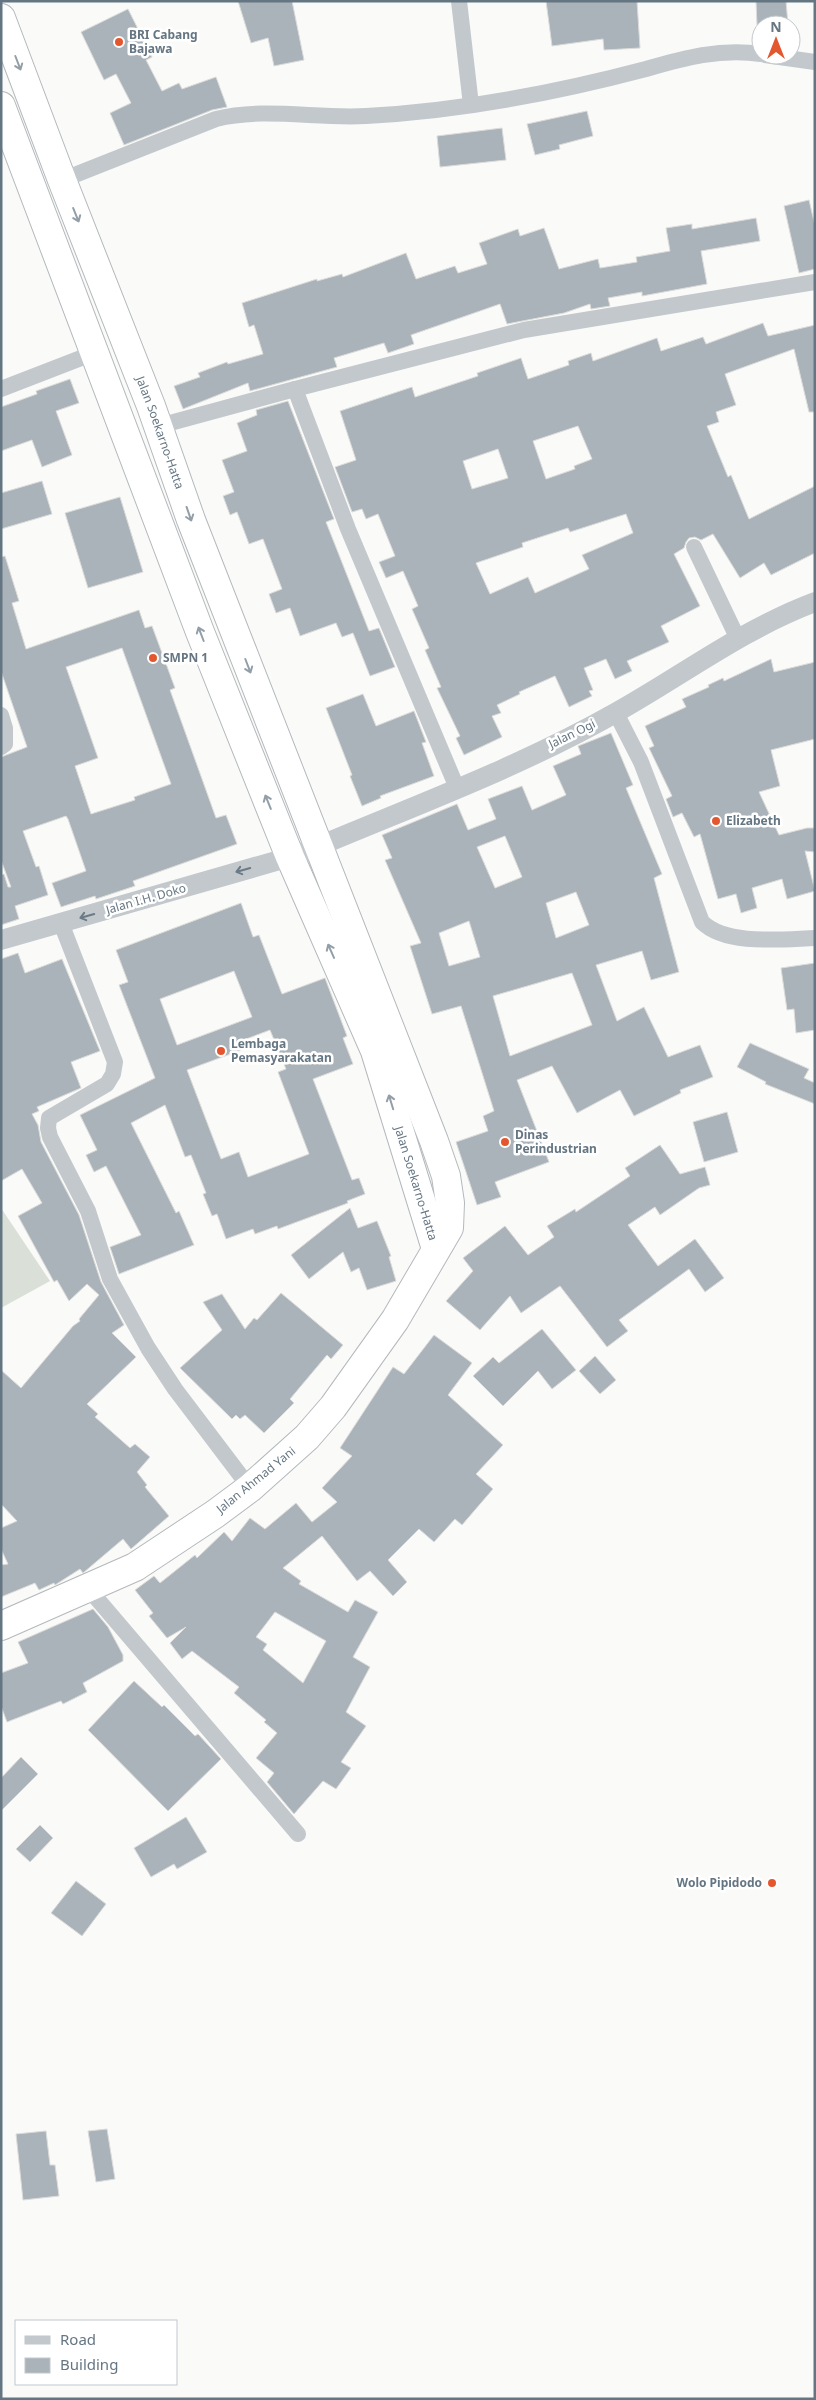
<svg xmlns="http://www.w3.org/2000/svg" width="816" height="2400" viewBox="0 0 816 2400" font-family="'Noto Sans',sans-serif">
  <style>
    .green { fill: #dadfd7 }
    .building { fill: #aab3b9; stroke: #dcdcda; fill-rule: evenodd }
    .lines { fill: none; stroke-linecap: round; stroke-linejoin: round }
    .trunk-casing { stroke: #b4b9bd; stroke-width: 30 }
    .minor { stroke: #c3c8cc; stroke-width: 16 }
    .tertiary { stroke: #c3c8cc; stroke-width: 20 }
    .trunk { stroke: #fff; stroke-width: 28 }
    .oneway { stroke: #939fa8 }
    .oneway2 { stroke: #6a7a87 }
    .poi-dot { fill: #e4572e; stroke: #fff; stroke-width: 2 }
    .labels { text-anchor: middle; stroke-width: 5; stroke-linejoin: round; paint-order: stroke }
    .poi-label { font-size: 12px; font-weight: bold; fill: #657683; stroke: #fff; text-anchor: start }
    .street-label { font-size: 12px; fill: #657683; stroke: #fff }
  </style>
  <rect width="100%" height="100%" fill="#fafaf8"/>
  <polygon class="green" points="1,1208 50,1281 1,1308"/>
  <g class="building">
    <polygon points="238,1 292,1 304,60 274,66 268,38 251,43"/>
    <polygon points="546,1 637,1 640,48 604,50 603,39 552,46"/>
    <polygon points="756,1 786,1 788,25 757,25"/>
    <polygon points="128,9 152,57 146,60 162,91 179,83 182,89 216,77 227,107 212,110 124,145 110,113 131,103 116,74 104,80 81,32"/>
    <polygon points="587,111 593,136 559,145 560,149 535,155 527,124"/>
    <polygon points="502,128 506,160 440,167 437,136"/>
    <polygon points="809,200 815,226 815,269 799,273 784,206"/>
    <polygon points="756,218 760,241 701,251 707,284 642,296 642,292 608,298 610,306 591,309 590,304 564,313 507,324 500,304 411,335 414,344 388,353 384,343 334,358 337,367 250,391 248,383 183,409 174,386 200,377 198,373 227,362 228,364 263,354 254,325 249,327 242,303 317,279 317,281 342,274 343,277 406,253 416,279 455,266 458,273 487,264 479,243 518,229 520,236 544,228 559,269 598,259 600,268 637,262 636,257 670,251 666,228 692,224 692,229"/>
    <path d="M 763,323 L 768,336 L 815,325 L 815,412 L 809,412 L 794,349 L 725,374 L 736,405 L 716,412 L 719,422 L 707,426 L 728,477 L 731,475 L 749,519 L 815,486 L 815,553 L 771,575 L 764,563 L 740,578 L 713,534 L 701,540 L 695,537 L 689,538 L 686,542 L 684,548 L 674,554 L 700,606 L 661,626 L 669,642 L 627,661 L 632,671 L 615,679 L 606,659 L 584,668 L 593,690 L 589,691 L 592,696 L 569,707 L 555,676 L 519,692 L 520,694 L 497,705 L 501,713 L 492,716 L 502,737 L 464,755 L 456,738 L 460,736 L 437,688 L 441,687 L 425,650 L 429,648 L 412,609 L 418,606 L 403,571 L 386,578 L 379,562 L 395,556 L 378,514 L 366,519 L 362,509 L 352,512 L 335,467 L 356,460 L 340,411 L 412,387 L 415,397 L 478,376 L 477,373 L 521,358 L 528,379 L 569,365 L 568,361 L 591,353 L 593,361 L 657,338 L 661,351 L 703,337 L 706,344 ZM 578,426 L 592,459 L 574,466 L 575,469 L 546,479 L 533,441 ZM 498,449 L 508,478 L 472,489 L 463,461 ZM 626,514 L 633,533 L 582,555 L 589,569 L 535,593 L 528,577 L 490,594 L 476,563 L 523,547 L 522,543 L 568,528 L 570,532 Z"/>
    <polygon points="70,379 79,403 56,411 72,455 42,467 32,440 1,451 1,407 37,394 36,391"/>
    <polygon points="288,401 334,519 326,522 369,631 379,628 395,667 370,676 353,633 342,637 336,623 300,636 290,608 276,613 269,594 282,589 263,539 249,544 237,512 230,515 223,496 234,492 222,460 247,451 237,423 257,415 256,410"/>
    <polygon points="42,481 52,514 1,529 1,493"/>
    <polygon points="120,497 143,572 88,588 65,513"/>
    <path d="M 5,556 L 19,601 L 12,603 L 26,649 L 139,610 L 145,628 L 152,626 L 175,688 L 170,690 L 216,818 L 226,815 L 237,844 L 133,881 L 135,886 L 96,899 L 95,896 L 61,907 L 52,883 L 86,871 L 68,819 L 66,816 L 23,831 L 36,867 L 39,866 L 48,895 L 15,906 L 19,919 L 1,925 L 1,875 L 4,874 L 8,887 L 11,887 L 1,860 L 1,757 L 27,747 L 1,671 L 1,557 ZM 122,648 L 171,784 L 134,797 L 135,800 L 91,814 L 75,766 L 98,758 L 66,667 Z"/>
    <polygon points="771,659 774,672 815,662 815,739 771,750 780,786 759,792 779,835 807,828 815,828 815,852 805,851 815,891 787,899 782,879 752,888 757,908 741,913 736,894 718,899 700,834 694,837 682,813 673,817 666,799 672,796 649,748 654,746 645,726 686,707 682,699 709,687 708,685 723,678 724,681"/>
    <polygon points="363,694 376,726 414,711 426,742 422,743 434,776 380,796 381,798 362,806 350,776 352,775 326,708"/>
    <path d="M 611,733 L 633,785 L 626,788 L 662,874 L 654,878 L 679,972 L 651,980 L 642,951 L 596,965 L 617,1021 L 644,1007 L 668,1057 L 700,1045 L 713,1077 L 680,1090 L 681,1093 L 634,1116 L 620,1090 L 577,1113 L 552,1066 L 517,1080 L 549,1162 L 495,1182 L 501,1197 L 477,1205 L 456,1142 L 488,1131 L 483,1116 L 494,1111 L 461,1006 L 432,1014 L 410,946 L 421,943 L 385,860 L 392,858 L 382,835 L 457,804 L 468,830 L 496,819 L 488,799 L 522,786 L 532,810 L 566,795 L 553,766 L 581,754 L 578,746 ZM 505,836 L 522,877 L 495,888 L 477,847 ZM 576,892 L 589,925 L 556,938 L 546,903 ZM 469,921 L 480,957 L 449,966 L 439,933 ZM 572,973 L 592,1025 L 510,1056 L 493,996 Z"/>
    <path d="M 241,903 L 253,937 L 259,935 L 282,994 L 325,978 L 347,1036 L 343,1038 L 353,1064 L 313,1079 L 352,1180 L 359,1178 L 365,1194 L 347,1201 L 348,1203 L 278,1229 L 277,1226 L 255,1234 L 253,1229 L 226,1239 L 217,1214 L 212,1216 L 203,1194 L 206,1193 L 191,1155 L 185,1157 L 165,1105 L 131,1123 L 176,1213 L 179,1211 L 194,1245 L 119,1274 L 110,1247 L 141,1235 L 106,1166 L 94,1172 L 86,1155 L 97,1150 L 80,1115 L 155,1078 L 119,985 L 128,982 L 116,950 ZM 234,971 L 252,1017 L 177,1045 L 160,999 ZM 270,1030 L 286,1069 L 278,1072 L 309,1154 L 248,1177 L 239,1152 L 221,1159 L 187,1070 L 244,1049 L 241,1041 Z"/>
    <polygon points="18,953 25,973 62,959 100,1051 71,1062 81,1088 37,1107 39,1111 32,1114 38,1125 41,1142 79,1215 101,1282 124,1325 112,1333 136,1357 87,1404 98,1414 95,1417 130,1448 135,1444 150,1457 137,1472 147,1485 145,1487 169,1516 131,1549 123,1539 83,1573 80,1569 55,1585 54,1583 39,1590 35,1583 1,1597 1,1565 8,1564 1,1549 1,1528 17,1521 1,1504 1,1370 21,1388 73,1326 80,1321 79,1319 99,1295 87,1284 69,1301 57,1280 54,1282 18,1216 42,1203 22,1169 1,1181 1,959"/>
    <polygon points="815,963 815,1030 796,1033 794,1009 787,1010 781,968"/>
    <polygon points="750,1043 809,1069 804,1078 815,1083 815,1104 765,1084 766,1082 737,1067"/>
    <polygon points="727,1112 738,1152 704,1162 693,1122"/>
    <polygon points="660,1145 680,1174 705,1167 710,1185 699,1188 660,1215 655,1207 628,1225 658,1266 695,1239 724,1278 705,1292 689,1269 619,1320 628,1331 607,1347 560,1286 521,1313 510,1296 480,1330 446,1301 473,1271 463,1258 505,1226 528,1255 554,1237 547,1226 575,1209 576,1212 630,1176 625,1168"/>
    <polygon points="350,1208 358,1228 377,1221 391,1256 389,1257 396,1281 367,1290 359,1268 351,1272 343,1252 309,1279 291,1255"/>
    <polygon points="281,1293 343,1345 331,1359 327,1355 290,1399 294,1403 264,1433 245,1415 240,1419 236,1415 232,1419 180,1368 222,1330 203,1302 222,1294 245,1329 254,1318 257,1320"/>
    <polygon points="542,1329 576,1370 552,1389 538,1371 503,1406 473,1376 493,1357 499,1363"/>
    <path d="M 434,1335 L 472,1363 L 448,1395 L 503,1445 L 476,1474 L 493,1489 L 462,1525 L 455,1519 L 434,1542 L 419,1529 L 388,1560 L 407,1582 L 393,1596 L 370,1571 L 357,1581 L 322,1536 L 283,1568 L 301,1581 L 299,1584 L 348,1612 L 355,1600 L 378,1612 L 353,1657 L 370,1667 L 346,1712 L 366,1726 L 341,1762 L 351,1768 L 336,1789 L 323,1781 L 294,1814 L 267,1782 L 274,1773 L 256,1758 L 277,1733 L 264,1722 L 266,1720 L 234,1693 L 239,1687 L 192,1651 L 182,1659 L 170,1643 L 186,1627 L 167,1638 L 149,1616 L 153,1613 L 135,1590 L 154,1576 L 160,1583 L 195,1555 L 197,1558 L 224,1532 L 232,1541 L 250,1518 L 265,1529 L 296,1503 L 312,1522 L 337,1502 L 322,1488 L 352,1456 L 340,1448 L 393,1367 L 404,1374 ZM 275,1612 L 326,1641 L 303,1683 L 263,1650 L 267,1644 L 256,1637 Z"/>
    <polygon points="595,1356 616,1380 600,1394 579,1371"/>
    <polygon points="93,1609 108,1627 123,1655 123,1661 83,1683 87,1692 63,1704 61,1701 7,1722 1,1706 1,1673 28,1663 18,1642"/>
    <polygon points="134,1681 162,1707 164,1705 195,1736 198,1734 221,1759 168,1811 88,1730"/>
    <polygon points="21,1757 38,1774 1,1811 1,1778"/>
    <polygon points="186,1817 207,1852 177,1869 174,1864 151,1877 134,1848"/>
    <polygon points="40,1825 53,1838 30,1862 16,1849"/>
    <polygon points="76,1881 106,1904 82,1936 51,1913"/>
    <polygon points="107,2129 115,2179 96,2182 88,2131"/>
    <polygon points="46,2131 50,2165 55,2165 59,2196 23,2200 16,2134"/>
  </g>
  <g class="lines">
    <defs>
      <g id="trunk">
        <path id="s1" d="M 1,18 L 62,180 L 151,406 L 191,520 L 434,1141 L 446,1176 L 450,1203 L 449,1228 L 395,1320 L 333,1407 L 307,1437 L 250,1488 L 215,1514 L 135,1567 L 1,1626"/>
        <path id="s2" d="M 1,106 L 200,632 L 290,857 L 375,1051 L 436,1249"/>
      </g>
    </defs>
    <use href="#trunk" class="trunk-casing"/>
    <g class="minor">
      <polyline points="459,1 471,105"/>
      <polyline points="765,55 815,62"/>
      <path d="M 62,180 L 216,119 C 264,107 317,119 366,116 C 461,111 555,93 646,69 C 684,58 720,48 761,54"/>
      <polyline points="1,389 94,353"/>
      <polyline points="159,426 295,389"/>
      <polyline points="694,547 737,637"/>
      <path d="M 616,713 L 641,762 L 702,922 C 726,946 783,939 815,938"/>
      <polyline points="1,715 5,728 5,744 1,747"/>
      <polyline points="457,788 348,529 295,389 524,330 815,282"/>
      <polyline points="61,923 115,1062 113,1074 107,1084 49,1118 48,1128 50,1137 88,1211 110,1279 148,1348 175,1389 250,1488"/>
      <polyline points="87,1587 298,1834"/>
    </g>
    <path class="tertiary" d="M 1,940 L 290,857 L 319,846 C 419,804 522,766 617,712 C 683,675 743,629 815,602"/>
    <use href="#trunk" class="trunk"/>
  </g>
  <defs><path id="oneway-shaft" d="M-6 0H5M1.5-3L5.5 0L1.5 3" fill="none" stroke-width="1.6" stroke-linecap="round" stroke-linejoin="round" transform="scale(1.25)"/></defs>
  <g class="oneway">
    <use href="#oneway-shaft" transform="translate(18 63) rotate(69)"/>
    <use href="#oneway-shaft" transform="translate(76 215) rotate(68)"/>
    <use href="#oneway-shaft" transform="translate(189 514) rotate(71)"/>
    <use href="#oneway-shaft" transform="translate(201 634) rotate(-111)"/>
    <use href="#oneway-shaft" transform="translate(248 666) rotate(69)"/>
    <use href="#oneway-shaft" transform="translate(268 802) rotate(-112)"/>
    <use href="#oneway-shaft" transform="translate(331 951) rotate(-114)"/>
    <use href="#oneway-shaft" transform="translate(391 1102) rotate(-107)"/>
  </g>
  <g class="oneway2">
    <use href="#oneway-shaft" transform="translate(243 870) rotate(164)"/>
    <use href="#oneway-shaft" transform="translate(87 916) rotate(164)"/>
  </g>
  <g class="poi-dot">
    <circle cx="119" cy="42" r="5"/>
    <circle cx="153" cy="658" r="5"/>
    <circle cx="716" cy="821" r="5"/>
    <circle cx="221" cy="1051" r="5"/>
    <circle cx="505" cy="1142" r="5"/>
    <circle cx="772" cy="1883" r="5"/>
  </g>
  <g class="labels">
    <g class="poi-label">
      <text x="129" y="39">BRI Cabang<tspan x="129" dy="14">Bajawa</tspan></text>
      <text x="163" y="662">SMPN 1</text>
      <text x="726" y="825">Elizabeth</text>
      <text x="231" y="1048">Lembaga<tspan x="231" dy="14">Pemasyarakatan</tspan></text>
      <text x="515" y="1139">Dinas<tspan x="515" dy="14">Perindustrian</tspan></text>
      <text x="762" y="1887" text-anchor="end">Wolo Pipidodo</text>
    </g>
    <g class="street-label">
      <text dy="4" stroke="none"><textPath href="#s1" startOffset="444">Jalan Soekarno-Hatta</textPath></text>
      <text transform="translate(572 734) rotate(-26)" y="4">Jalan Ogi</text>
      <text transform="translate(146 899) rotate(-16)" y="4">Jalan I.H. Doko</text>
      <text dy="4" stroke="none"><textPath href="#s2" startOffset="1155">Jalan Soekarno-Hatta</textPath></text>
      <text transform="translate(256 1480) rotate(-39)" y="4">Jalan Ahmad Yani</text>
    </g>
  </g>
  <rect width="816" height="2400" fill="none" stroke="#657683" stroke-width="5"/>
  <rect x="15" y="2320" width="162" height="65" fill="#ffffff" stroke="#c1c8cd"/>
  <rect x="25" y="2336" width="25" height="8" fill="#c3c8cc" stroke="#c1c8cd"/>
  <text x="60" y="2345" font-size="15" fill="#657683">Road</text>
  <rect x="25" y="2358" width="25" height="15" fill="#aab3b9" stroke="#c1c8cd"/>
  <text x="60" y="2370" font-size="15" fill="#657683">Building</text>
  <g transform="translate(776 40)"><circle r="24" fill="#ffffff" stroke="#c1c8cd"/>
  <path d="M0-4L9 19L0 12L-9 19Z" fill="#e4572e"/>
  <text y="-8" font-size="14" font-weight="bold" text-anchor="middle" fill="#657683">N</text>
  </g>
</svg>
